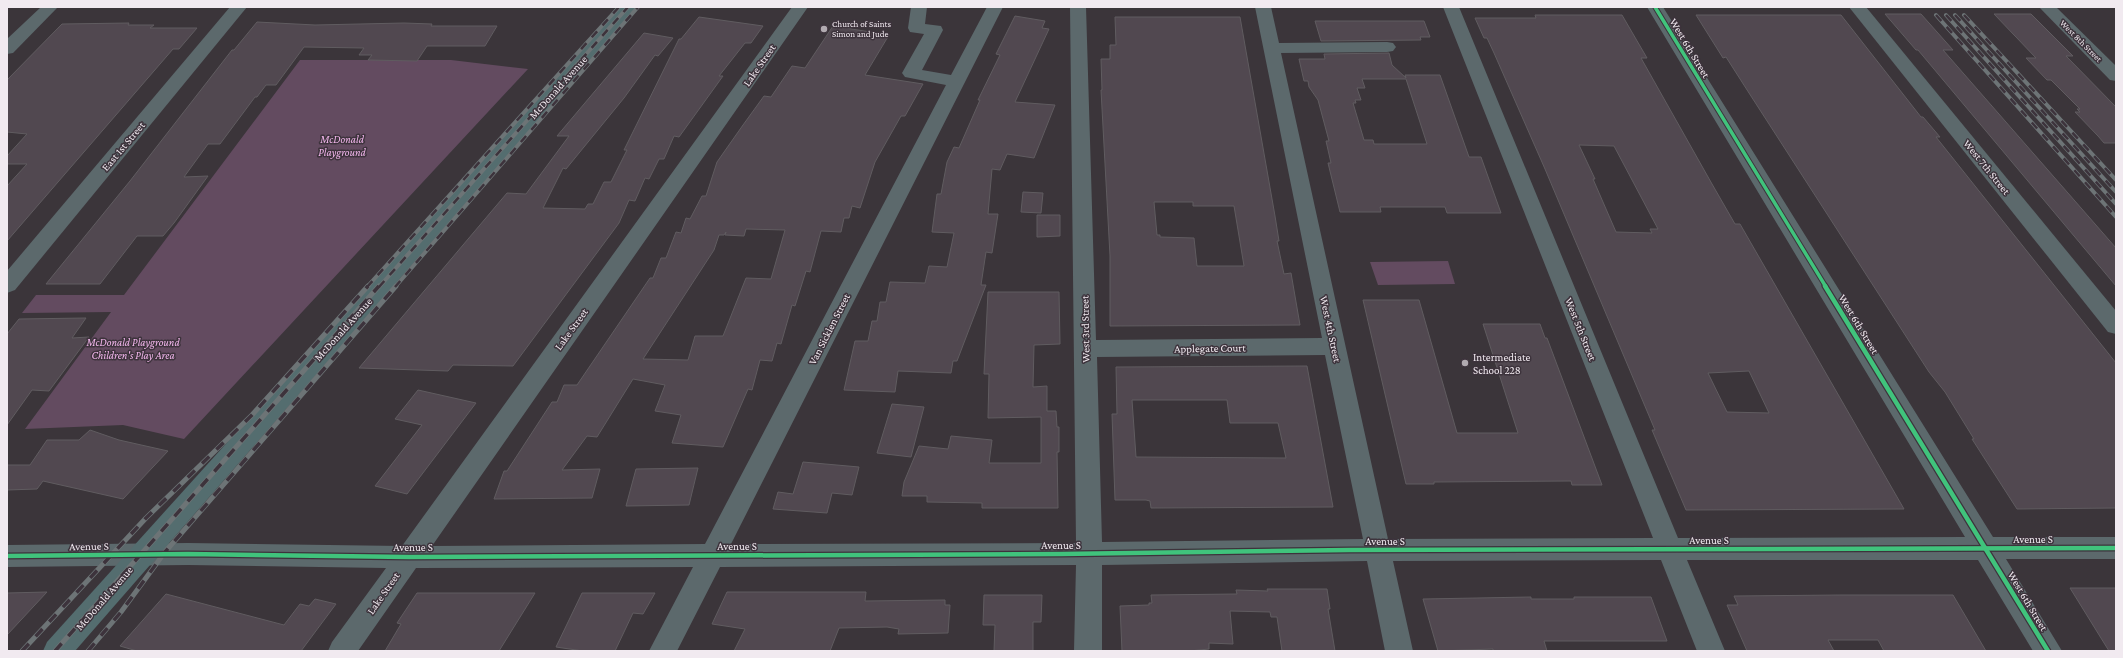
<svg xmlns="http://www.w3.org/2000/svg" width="2123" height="658" viewBox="0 0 2123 658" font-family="'Crimson Pro',serif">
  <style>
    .green { fill: #634b60 }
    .building { fill: #514850; stroke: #605c60; fill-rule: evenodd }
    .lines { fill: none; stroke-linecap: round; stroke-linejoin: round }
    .minor { fill: #5c696c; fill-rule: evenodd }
    .major { fill: #546d6f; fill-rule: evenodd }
    .rail-far1-casing { stroke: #6d7476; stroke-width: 4 }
    .rail-casing { stroke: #6d7476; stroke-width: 5 }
    .rail-far1 { stroke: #3d333c; stroke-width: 2.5; stroke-dasharray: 8; stroke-linecap: butt }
    .rail { stroke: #3d333c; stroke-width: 3.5; stroke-dasharray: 10; stroke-linecap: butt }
    .cycleway-far1-casing { stroke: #3d333c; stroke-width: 5.5 }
    .cycleway-casing { stroke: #3d333c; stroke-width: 7 }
    .cycleway-far1 { stroke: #40c37c; stroke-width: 3.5 }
    .cycleway { stroke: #40c37c; stroke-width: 4.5 }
    .poi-dot { fill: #b1abb0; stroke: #3d333c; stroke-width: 1.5 }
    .labels { text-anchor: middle; stroke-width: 3; stroke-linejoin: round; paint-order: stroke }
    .far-poi-label { font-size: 9px; fill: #f1eaf0; stroke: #3d333c; text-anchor: start }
    .far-street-label { font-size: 9px; fill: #f1eaf0; stroke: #3d333c }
    .street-label { font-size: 11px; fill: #f1eaf0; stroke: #3d333c }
    .park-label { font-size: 11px; font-style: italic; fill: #f4b7ee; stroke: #3d333c }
    .poi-label { font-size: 11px; fill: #f1eaf0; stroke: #3d333c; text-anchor: start }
  </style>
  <rect width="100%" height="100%" fill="#3b353a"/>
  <g class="green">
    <polygon points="300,60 451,60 528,69 184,439 123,425 25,429 111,312 22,313 36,295 124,295"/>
    <polygon points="1448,261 1455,284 1378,285 1370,262"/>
  </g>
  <g class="building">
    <polygon points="1885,14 1921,14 1953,50 1943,50 2116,248 2116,286 1918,50 1916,50"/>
    <polygon points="1994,14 2031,14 2073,56 2066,56 2116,107 2116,143 2104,143 2098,136 2075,112 2080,112 2077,109 2080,109 2051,80 2047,80 2026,58 2036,58"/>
    <path d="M 1535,15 L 1622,15 L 1647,58 L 1641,58 L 1712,184 L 1735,224 L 1740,224 L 1904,509 L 1686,510 L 1652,430 L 1655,430 L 1545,169 L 1494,53 L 1487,38 L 1484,38 L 1475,18 L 1536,18 ZM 1579,145 L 1614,146 L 1658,229 L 1650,229 L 1652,233 L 1616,232 L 1593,179 L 1595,179 ZM 1749,371 L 1769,413 L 1727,412 L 1708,373 Z"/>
    <polygon points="1696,15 1841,15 1921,117 1923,117 1940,137 1936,137 2116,363 2116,508 2017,509 1972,439 1974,439 1945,392 1929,372 1749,93 1726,57 1723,58"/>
    <polygon points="1015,16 1045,21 1042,28 1049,29 1015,102 1055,105 1034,158 1007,154 1000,170 992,169 988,214 998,214 992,253 986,252 981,285 986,285 957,361 953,361 951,373 898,371 895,392 844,390 855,341 868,341 872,321 877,321 880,302 886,302 890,282 925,283 929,266 947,267 954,233 932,232 937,194 941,194 947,162 954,147 959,148 980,100 978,100 1000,55 996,54"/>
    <polygon points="699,17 763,26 751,43 745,43 719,76 723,76 679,137 674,136 664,159 659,159 649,179 645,178 635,201 629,200 619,223 513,366 453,365 448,371 359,368 507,193 526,194 569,136 557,136 644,33 673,38 658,56 655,55 624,98 566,169 563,168 543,208 585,209 588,204 593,204 604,182 611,182 627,150 624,150 679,39 681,39"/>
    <path d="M 1115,17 L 1240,17 L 1275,216 L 1279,241 L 1277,241 L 1284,274 L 1291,273 L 1300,325 L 1110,326 L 1110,256 L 1101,90 L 1102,90 L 1101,59 L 1110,59 L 1110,45 L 1116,45 ZM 1154,202 L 1193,202 L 1193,206 L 1234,206 L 1244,266 L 1197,266 L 1194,238 L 1160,237 L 1160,235 L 1157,235 Z"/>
    <polygon points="1315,21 1424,21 1430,37 1420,37 1421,40 1321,41"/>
    <polygon points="257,22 315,25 404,23 432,24 431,26 497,26 485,46 427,46 417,61 368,60 372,55 359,55 364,48 304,47 276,85 266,85 257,97 255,97 220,144 208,144 184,177 208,176 174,223 163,236 137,236 100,284 46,284 130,181 232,50 234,50"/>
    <polygon points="129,23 128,25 154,25 150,28 197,28 179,49 173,49 7,241 7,186 27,164 7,164 7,156 27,134 7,132 7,80 62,24"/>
    <path d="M 833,26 L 889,35 L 865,75 L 923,84 L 905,116 L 901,116 L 875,162 L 860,208 L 852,206 L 849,218 L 844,218 L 841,232 L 821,231 L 810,272 L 806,271 L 795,306 L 792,305 L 781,344 L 777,343 L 772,361 L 760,360 L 752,390 L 748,389 L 723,447 L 672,443 L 681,415 L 655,411 L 665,385 L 633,379 L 597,437 L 587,436 L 562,470 L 600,469 L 592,498 L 494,499 L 504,471 L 507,471 L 552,402 L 557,402 L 564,385 L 577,385 L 650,278 L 653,278 L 661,258 L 666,258 L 676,232 L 681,233 L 686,218 L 690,219 L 702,196 L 706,196 L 717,162 L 743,125 L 764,96 L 771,97 L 792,66 L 805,68 ZM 746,229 L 785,230 L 771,279 L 746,278 L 723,336 L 695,336 L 688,360 L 643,359 L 714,250 L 719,235 L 724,235 L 726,232 L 725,235 L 744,236 Z"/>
    <path d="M 1389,53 L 1392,65 L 1406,78 L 1405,75 L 1440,75 L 1469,157 L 1481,157 L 1501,213 L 1447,213 L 1445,207 L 1380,207 L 1381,212 L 1340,212 L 1328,163 L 1331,163 L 1326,141 L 1329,141 L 1318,100 L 1309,87 L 1308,81 L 1304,81 L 1299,59 L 1325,59 L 1324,54 ZM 1362,79 L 1406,79 L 1427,144 L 1374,144 L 1373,140 L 1364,140 L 1353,103 L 1356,103 L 1355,100 L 1361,100 L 1357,88 L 1365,88 Z"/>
    <polygon points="1023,192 1043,193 1041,213 1021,212"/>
    <polygon points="1037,215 1060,215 1060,236 1037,237"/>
    <polygon points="988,292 1059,292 1060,344 1034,345 1033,387 1047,386 1047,411 1056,411 1057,427 1059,427 1059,452 1057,452 1058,508 982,508 982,503 927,502 927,496 902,496 904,482 919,446 948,449 951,436 992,440 989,463 1041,463 1041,417 988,418 989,374 984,374"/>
    <polygon points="1363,300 1419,300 1457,433 1518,433 1483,324 1540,324 1545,338 1547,338 1602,485 1572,485 1571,481 1434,482 1434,484 1406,484"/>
    <polygon points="86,318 72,338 89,337 49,391 32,390 7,425 7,334 19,319"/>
    <path d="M 1307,366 L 1333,507 L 1151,508 L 1150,501 L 1146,500 L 1115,500 L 1112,414 L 1117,414 L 1116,367 ZM 1132,400 L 1227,400 L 1230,423 L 1278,423 L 1286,458 L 1136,457 Z"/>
    <polygon points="418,390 476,403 407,494 375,486 422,425 395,419"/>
    <polygon points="892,404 924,407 911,457 877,453"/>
    <polygon points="90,430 119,440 168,451 123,499 43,481 37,489 7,490 7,465 30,465 47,440 79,440"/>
    <polygon points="803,462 859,467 852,495 832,493 827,513 773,509 778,492 793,494"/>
    <polygon points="698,468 689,505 626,506 636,469"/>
    <polygon points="2070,588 2116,588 2116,651 2109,651"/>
    <polygon points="1267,589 1327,589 1330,609 1328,609 1335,651 1282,651 1277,617 1271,617 1270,612 1230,611 1233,644 1209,643 1209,649 1189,651 1122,651 1120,606 1149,605 1149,603 1152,603 1151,595 1237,594 1236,590 1268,591"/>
    <polygon points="47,592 7,635 7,593"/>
    <polygon points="727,592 866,592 865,601 945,600 945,605 950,605 948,633 898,634 899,629 887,627 839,628 830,651 734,651 745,629 712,624"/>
    <polygon points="417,593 535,593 499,651 385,651 401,624 397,623"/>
    <polygon points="582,593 655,593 643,614 633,613 615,651 583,651 556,647"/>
    <polygon points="166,594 284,625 300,604 309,606 315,599 336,604 301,651 137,651 120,646"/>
    <polygon points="984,595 1042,595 1041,622 1033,622 1033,651 994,651 995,625 983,625"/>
    <polygon points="1840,595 1953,595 1986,651 1884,651 1878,640 1828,640 1834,651 1747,651 1727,605 1738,605 1734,596"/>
    <polygon points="1531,597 1531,599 1574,599 1574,597 1651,597 1667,641 1544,641 1547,651 1493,651 1493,649 1438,651 1423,599"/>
  </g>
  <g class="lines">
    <g class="minor">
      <polygon points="41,7 58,7 13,53 7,54 7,39"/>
      <polygon points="230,7 247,7 15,290 7,293 7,271"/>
      <path d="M 792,7 L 808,7 L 432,546 L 705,544 L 946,85 L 905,77 L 902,73 L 924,34 L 910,32 L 908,28 L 911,7 L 927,7 L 925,24 L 941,26 L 943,30 L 922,70 L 951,75 L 987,7 L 1003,7 L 731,544 L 1076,543 L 1070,7 L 1086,7 L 1096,340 L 1322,338 L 1255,7 L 1271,7 L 1279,43 L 1387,42 L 1393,43 L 1396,47 L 1393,51 L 1387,52 L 1281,53 L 1388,539 L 1653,538 L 1443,7 L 1459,7 L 1678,538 L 1965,537 L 1647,7 L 1663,7 L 1993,537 L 2116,537 L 2116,559 L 2006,559 L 2062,651 L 2033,651 L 1978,560 L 1687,560 L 1725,651 L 1697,651 L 1661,560 L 1393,561 L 1413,651 L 1385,651 L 1367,561 L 1102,565 L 1102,651 L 1074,651 L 1076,565 L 720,567 L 677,651 L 649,651 L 693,567 L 416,568 L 358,651 L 328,651 L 332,642 L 386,568 L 188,565 L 7,567 L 7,545 L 188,543 L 402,546 ZM 1325,355 L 1363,539 L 1102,542 L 1097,357 Z"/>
      <polygon points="1849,7 1866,7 2116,311 2116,334 2108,332"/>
      <polygon points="2039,7 2056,7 2116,66 2116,81 2110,80"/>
    </g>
    <polygon class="major" points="620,7 637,7 75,651 43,651 47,642"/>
    <defs>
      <g id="rail-far1">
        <polyline points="1936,15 2116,217"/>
        <polyline points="1946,15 2116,204"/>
        <polyline points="1955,15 2116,192"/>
        <polyline points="1964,15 2116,180"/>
        <polyline points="367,287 619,7"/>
        <polyline points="379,287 628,7"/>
        <polyline points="395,287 638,7"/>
      </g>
      <g id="rail">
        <polyline points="22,651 146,518 252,415 368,286"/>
        <polyline points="55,651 379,286"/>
        <polyline points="88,651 121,612 165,552 396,286"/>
      </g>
    </defs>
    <use href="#rail-far1" class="rail-far1-casing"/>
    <use href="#rail" class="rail-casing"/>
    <use href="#rail-far1" class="rail-far1"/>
    <use href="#rail" class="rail"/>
    <defs>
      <polyline id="cycleway-far1" points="1655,7 1826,287"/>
      <g id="cycleway">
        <polyline points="1825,286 2048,651"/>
        <polyline points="7,556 188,554 409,557 1061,554 1350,550 2116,548"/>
      </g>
    </defs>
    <use href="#cycleway-far1" class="cycleway-far1-casing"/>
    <use href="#cycleway" class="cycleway-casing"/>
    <use href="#cycleway-far1" class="cycleway-far1"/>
    <use href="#cycleway" class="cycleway"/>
  </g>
  <g class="poi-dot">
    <circle cx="824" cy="29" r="4"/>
    <circle cx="1465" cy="363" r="4"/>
  </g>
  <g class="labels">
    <g class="far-poi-label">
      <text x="832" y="27">Church of Saints<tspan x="832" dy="10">Simon and Jude</tspan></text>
    </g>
    <g class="far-street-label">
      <text transform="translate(2081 41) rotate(45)" y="3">West 8th Street</text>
    </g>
    <g class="street-label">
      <text transform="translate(1690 48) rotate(59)" y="4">West 6th Street</text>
      <text transform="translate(759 65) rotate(-55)" y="4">Lake Street</text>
      <text transform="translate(558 87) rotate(-48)" y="4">McDonald Avenue</text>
      <text transform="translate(123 146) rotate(-50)" y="4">East 1st Street</text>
      <text transform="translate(1987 167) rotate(51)" y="4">West 7th Street</text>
      <text transform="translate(1859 324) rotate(59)" y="4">West 6th Street</text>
      <text transform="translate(343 329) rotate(-48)" y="4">McDonald Avenue</text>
      <text transform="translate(571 329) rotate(-54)" y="4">Lake Street</text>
      <text transform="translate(829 329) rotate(-63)" y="4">Van Sicklen Street</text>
      <text transform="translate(1085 329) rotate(-91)" y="4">West 3rd Street</text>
      <text transform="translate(1331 329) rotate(78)" y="4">West 4th Street</text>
      <text transform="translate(1581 329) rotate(68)" y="4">West 5th Street</text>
      <text transform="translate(1210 348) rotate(-1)" y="4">Applegate Court</text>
      <text x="2033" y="543">Avenue S</text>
      <text x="1709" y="544">Avenue S</text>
      <text x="1385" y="545">Avenue S</text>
      <text x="1061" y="549">Avenue S</text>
      <text transform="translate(89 546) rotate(-1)" y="4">Avenue S</text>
      <text x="737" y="550">Avenue S</text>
      <text x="413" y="551">Avenue S</text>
      <text transform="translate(383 593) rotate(-55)" y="4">Lake Street</text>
      <text transform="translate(104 598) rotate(-49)" y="4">McDonald Avenue</text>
      <text transform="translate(2028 601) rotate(59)" y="4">West 6th Street</text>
    </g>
    <g class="park-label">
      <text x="342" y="143">McDonald<tspan x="342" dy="13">Playground</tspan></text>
      <text x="133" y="346">McDonald Playground<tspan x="133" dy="13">Children's Play Area</tspan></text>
    </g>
    <g class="poi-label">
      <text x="1473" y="361">Intermediate<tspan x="1473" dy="13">School 228</tspan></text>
    </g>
  </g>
  <rect width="2123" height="658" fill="none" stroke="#f1eaf0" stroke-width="16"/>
</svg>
